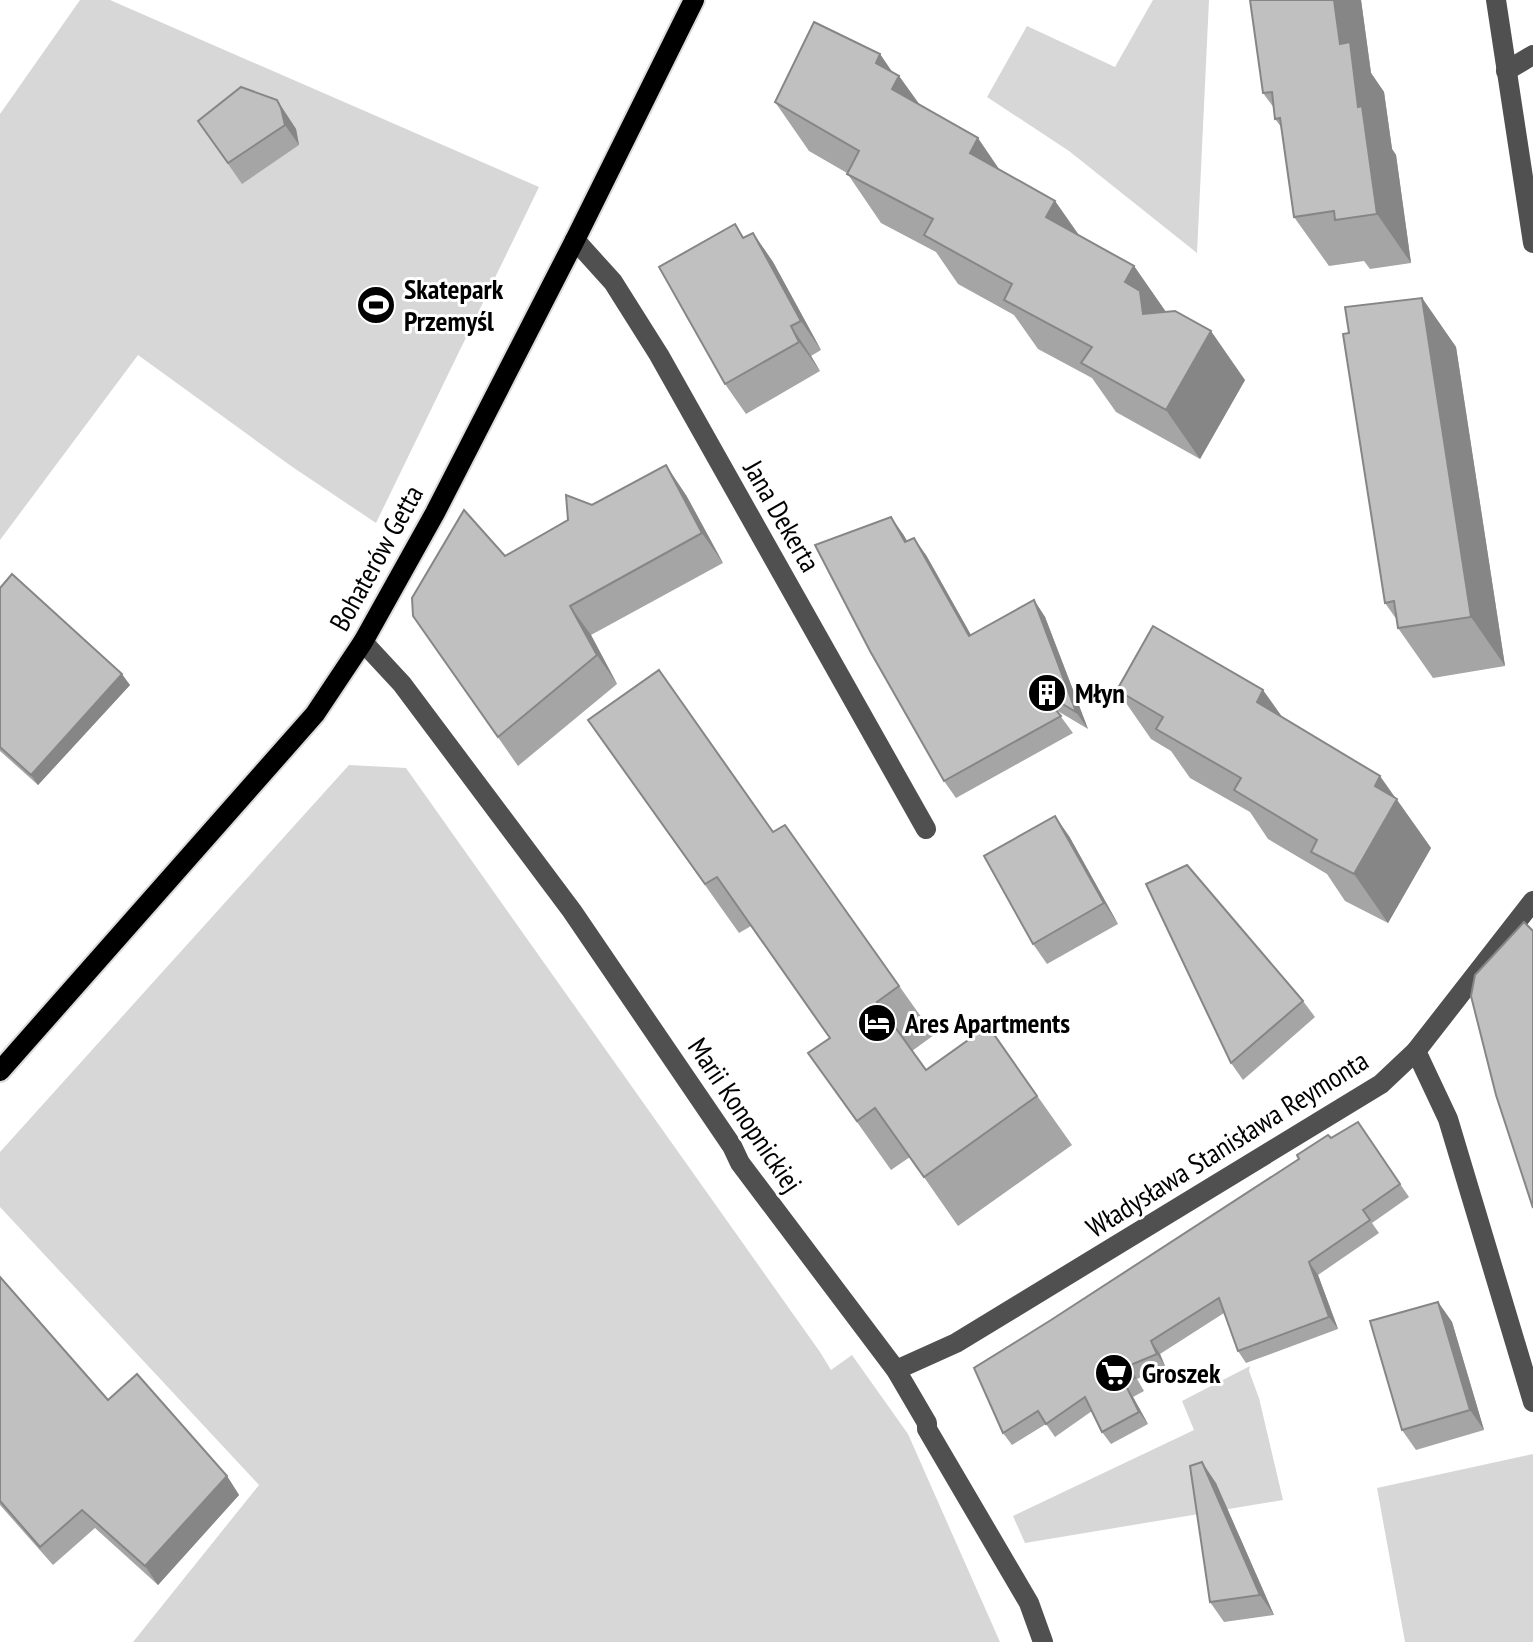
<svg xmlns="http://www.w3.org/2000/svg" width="1533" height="1642" viewBox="0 0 1533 1642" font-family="'PT Sans Narrow',sans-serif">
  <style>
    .green { fill: #d7d7d7 }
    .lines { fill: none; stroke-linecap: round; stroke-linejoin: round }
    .major-casing { stroke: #dbdbdb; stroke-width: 24 }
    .minor { stroke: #505050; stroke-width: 20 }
    .major { stroke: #000; stroke-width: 20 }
    .wall { fill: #a5a5a5 }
    .shaded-wall { fill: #868686 }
    .building { fill: #c0c0c0; stroke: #868686; stroke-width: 2 }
    .labels { text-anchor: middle; stroke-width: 6; stroke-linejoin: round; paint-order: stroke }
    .poi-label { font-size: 28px; font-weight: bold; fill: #000; stroke: #fff; text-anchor: start }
    .street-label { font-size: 28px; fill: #000; stroke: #fff }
  </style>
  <rect width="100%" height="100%" fill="#fff"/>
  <g class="green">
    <polygon points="80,0 110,0 539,187 376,523 291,466 138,355 0,540 0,114"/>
    <polygon points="1153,0 1209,0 1197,253 1069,151 987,97 1027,26 1115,67"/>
    <polygon points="349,765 406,768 820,1352 831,1370 852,1355 908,1434 1000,1642 133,1642 259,1485 0,1207 0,1152"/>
    <polygon points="1250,1366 1249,1371 1259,1398 1283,1500 1025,1543 1013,1516 1194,1430 1182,1401"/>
    <polygon points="1533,1454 1533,1642 1405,1642 1377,1488"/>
  </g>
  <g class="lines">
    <defs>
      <polyline id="major" points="0,1071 315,714 363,642 435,513 575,240 694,0"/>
    </defs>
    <use href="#major" class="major-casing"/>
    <g class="minor">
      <polyline points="1496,0 1533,243"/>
      <polyline points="1506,71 1533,55"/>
      <polyline points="575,240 613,282 659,355 926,829"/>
      <polyline points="363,642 402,684 572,911 732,1146 740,1163 896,1370 927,1423 927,1429 1029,1603 1043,1642"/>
      <polyline points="1416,1051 1448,1119 1533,1402"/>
      <polyline points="896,1370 956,1343 1381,1084 1416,1051 1533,901"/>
    </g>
    <use href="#major" class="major"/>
  </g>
  <g class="wall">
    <polygon points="1250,0 1361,0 1371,73 1384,92 1392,149 1396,155 1411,263 1370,269 1364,261 1329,266 1294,217 1282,128 1275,119 1274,108 1263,93"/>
    <polygon points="880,54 892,72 899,76 920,105 1000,170 1055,201 1079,235 1134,266 1166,312 1245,380 1200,459 1116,412 1092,378 1038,349 1014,315 958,284 936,252 881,223 847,173 809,151 775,102"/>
    <polygon points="277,100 296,129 299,145 242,184 198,121"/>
    <polygon points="735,224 744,238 753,233 773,262 821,350 811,356 820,371 746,414 725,384"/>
    <polygon points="1422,298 1456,347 1505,666 1433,678 1398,628 1397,620 1385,603 1349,333"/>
    <polygon points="686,495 723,563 591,635 617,684 518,766 413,616 505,556 592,505"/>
    <polygon points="903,534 907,541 926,555 971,635 1034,600 1045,617 1088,729 1056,710 1073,733 956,798 944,781"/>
    <polygon points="0,588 130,685 38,785 0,751"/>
    <polygon points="1117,690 1283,718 1395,797 1431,848 1388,923 1345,901 1327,874 1268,839 1250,812 1190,778 1171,751 1151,739"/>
    <polygon points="588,720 773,832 785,825 934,1035 912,1051 926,1070 988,1026 1072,1145 958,1226 910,1157 891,1170 808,1053 830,1038 751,926 739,933"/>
    <polygon points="1069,836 1118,924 1047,964 1033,944"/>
    <polygon points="1303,1001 1315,1017 1243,1080 1231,1063"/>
    <polygon points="1358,1122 1409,1197 1372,1223 1379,1233 1318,1275 1338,1329 1246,1363 1238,1351 1224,1313 1160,1354 1165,1366 1137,1379 1144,1391 1133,1397 1148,1424 1111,1444 1102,1432 1092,1411 1055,1437 1046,1424 1012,1445 1003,1433 1051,1320 1331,1138"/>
    <polygon points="0,1277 108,1400 227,1476 239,1495 158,1585 95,1528 53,1565 0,1505"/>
    <polygon points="1438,1302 1452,1322 1484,1430 1416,1450 1402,1430"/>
    <polygon points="1216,1483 1274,1615 1224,1622 1210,1602"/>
  </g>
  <g class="shaded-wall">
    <polygon points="1334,0 1361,0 1371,73 1384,92 1392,149 1396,155 1411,263 1377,214 1358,107 1340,44"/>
    <polygon points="880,54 897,79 899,76 934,125 892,89 876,63"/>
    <polygon points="277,100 296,129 299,145 285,125"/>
    <polygon points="978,138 1012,188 970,153"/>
    <polygon points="1055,201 1089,250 1046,217"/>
    <polygon points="753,233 773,262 821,350 801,321"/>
    <polygon points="1134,266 1168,315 1143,314 1125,282"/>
    <polygon points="1422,298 1456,347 1505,666 1471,617"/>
    <polygon points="791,326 811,356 820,371 799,342"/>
    <polygon points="1211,331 1245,380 1200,459 1166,410"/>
    <polygon points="666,465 686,495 723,563 702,533"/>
    <polygon points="891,517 903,534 917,559 905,542"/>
    <polygon points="914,538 926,555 981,653 969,636"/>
    <polygon points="1034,600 1045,617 1088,729 1076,712"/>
    <polygon points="570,606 591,635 617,684 597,655"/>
    <polygon points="122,674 130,685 38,785 31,775"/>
    <polygon points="1263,690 1298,739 1257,702"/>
    <polygon points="1380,776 1431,848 1388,923 1354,874 1375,786"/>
    <polygon points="1055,816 1069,836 1118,924 1104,903"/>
    <polygon points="1309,1262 1318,1275 1338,1329 1329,1317"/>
    <polygon points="1438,1302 1452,1322 1484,1430 1470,1410"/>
    <polygon points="1151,1341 1160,1354 1165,1366 1157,1354"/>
    <polygon points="1125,1384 1133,1397 1148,1424 1139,1412"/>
    <polygon points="1202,1462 1216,1483 1274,1615 1260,1595"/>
    <polygon points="227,1476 239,1495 158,1585 145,1566"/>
  </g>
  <g class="building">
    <polygon points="1250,0 1334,0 1340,44 1350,42 1358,107 1362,106 1377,214 1335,220 1334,211 1294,217 1280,118 1275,119 1272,92 1263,93"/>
    <polygon points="814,22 880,54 876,63 899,76 892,89 978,138 970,153 1055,201 1046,217 1134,266 1125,282 1140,291 1143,314 1175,311 1211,331 1166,410 1081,363 1092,347 1004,300 1012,284 924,235 933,219 847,174 859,151 775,102"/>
    <polygon points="241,87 277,100 281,108 285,125 228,163 198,121"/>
    <polygon points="735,224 743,238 753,233 801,321 791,326 799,342 725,384 659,267"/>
    <polygon points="1422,298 1471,617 1398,628 1394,601 1385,603 1343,334 1349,333 1345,307"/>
    <polygon points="666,465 702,533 570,606 597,655 498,737 413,616 412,598 464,510 505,556 568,520 566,495 592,505"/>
    <polygon points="891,517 905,542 914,538 969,636 1034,600 1076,712 1039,690 1061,716 944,781 870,651 815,545"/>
    <polygon points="12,574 122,674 31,775 0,747 0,588"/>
    <polygon points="1153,626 1263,690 1257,702 1380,776 1375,786 1397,799 1354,874 1311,852 1317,840 1234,790 1241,778 1156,729 1163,717 1117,690"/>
    <polygon points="659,670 773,832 785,825 899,986 877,1002 926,1070 988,1026 1037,1096 924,1177 875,1108 857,1121 808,1053 830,1038 717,877 705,884 588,720"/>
    <polygon points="1055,816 1104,903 1033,944 984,856"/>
    <polygon points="1187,865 1303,1001 1231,1063 1146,884"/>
    <polygon points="1524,922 1533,931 1533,1208 1496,1095 1471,996 1475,975"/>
    <polygon points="1358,1122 1400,1184 1363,1210 1370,1220 1309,1262 1329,1317 1238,1351 1219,1298 1151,1341 1157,1354 1128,1366 1135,1378 1125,1384 1139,1412 1102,1432 1085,1397 1046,1424 1038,1411 1003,1433 974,1368 1051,1320 1299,1159 1297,1155 1328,1135 1331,1138"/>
    <polygon points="0,1277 108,1400 137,1374 227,1476 145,1566 82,1510 40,1547 0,1501"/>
    <polygon points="1438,1302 1470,1410 1402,1430 1370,1321"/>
    <polygon points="1202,1462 1260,1595 1210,1602 1190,1466"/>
  </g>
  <defs>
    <symbol id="stadium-disc" viewBox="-11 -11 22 22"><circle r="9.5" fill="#000" stroke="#fff"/><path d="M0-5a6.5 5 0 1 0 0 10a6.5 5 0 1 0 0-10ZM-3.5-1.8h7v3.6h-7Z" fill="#fff"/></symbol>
    <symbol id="building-disc" viewBox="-11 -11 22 22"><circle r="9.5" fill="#000" stroke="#fff"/><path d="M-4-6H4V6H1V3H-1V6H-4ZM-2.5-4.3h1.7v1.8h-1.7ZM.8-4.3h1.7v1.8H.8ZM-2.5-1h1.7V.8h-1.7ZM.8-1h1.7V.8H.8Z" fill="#fff"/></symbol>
    <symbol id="hotel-disc" viewBox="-11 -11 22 22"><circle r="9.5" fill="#000" stroke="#fff"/><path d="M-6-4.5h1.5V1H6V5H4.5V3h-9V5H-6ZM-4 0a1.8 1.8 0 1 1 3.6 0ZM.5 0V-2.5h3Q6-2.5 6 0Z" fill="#fff"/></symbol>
    <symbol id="supermarket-disc" viewBox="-11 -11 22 22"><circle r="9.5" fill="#000" stroke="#fff"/><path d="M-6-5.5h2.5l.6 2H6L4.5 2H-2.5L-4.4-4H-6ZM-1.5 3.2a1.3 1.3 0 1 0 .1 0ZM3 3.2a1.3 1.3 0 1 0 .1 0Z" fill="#fff"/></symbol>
  </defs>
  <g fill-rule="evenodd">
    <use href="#stadium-disc" x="354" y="283" width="44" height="44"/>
    <use href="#building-disc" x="1025" y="671" width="44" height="44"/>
    <use href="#hotel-disc" x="855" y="1001" width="44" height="44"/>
    <use href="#supermarket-disc" x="1092" y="1351" width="44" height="44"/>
  </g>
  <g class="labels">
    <g class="poi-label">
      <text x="404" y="299">Skatepark<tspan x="404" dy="32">Przemyśl</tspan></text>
      <text x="1075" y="703">Młyn</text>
      <text x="905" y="1033">Ares Apartments</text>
      <text x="1142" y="1383">Groszek</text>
    </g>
    <g class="street-label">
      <text transform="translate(782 516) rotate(60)" y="10">Jana Dekerta</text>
      <text transform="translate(376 558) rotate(-61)" y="10">Bohaterów Getta</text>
      <text transform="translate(745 1115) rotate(56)" y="10">Marii Konopnickiej</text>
      <text transform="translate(1227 1144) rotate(-32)" y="10">Władysława Stanisława Reymonta</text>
    </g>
  </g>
</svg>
